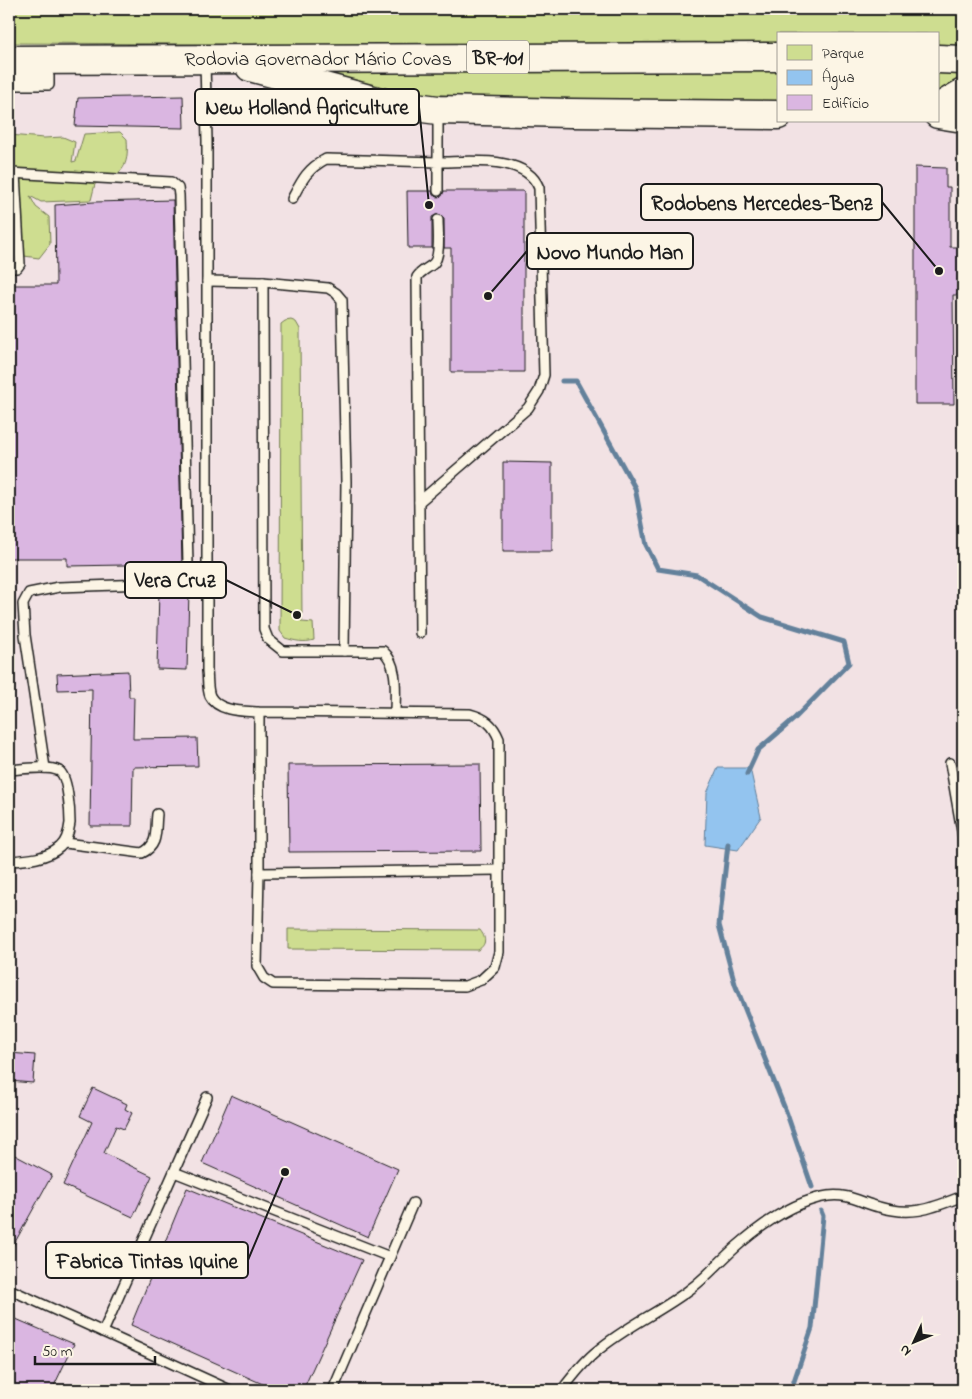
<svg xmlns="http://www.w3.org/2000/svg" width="972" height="1399" viewBox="0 0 972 1399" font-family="'Indie Flower',sans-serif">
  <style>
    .built { fill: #f2e2e4 }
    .green { fill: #cedd90; stroke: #757c56 }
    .water { fill: #93c4ef; stroke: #63819b }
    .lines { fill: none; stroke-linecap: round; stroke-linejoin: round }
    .stream { stroke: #63819b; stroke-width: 5 }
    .building { fill: #dab6e1; stroke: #1c1c1c }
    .lane-casing { stroke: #1c1c1c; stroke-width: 12 }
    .highway-casing { stroke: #1c1c1c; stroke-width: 31 }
    .lane { stroke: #fcf5e5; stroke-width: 9 }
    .highway { stroke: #fcf5e5; stroke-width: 28 }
    .labels { text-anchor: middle; stroke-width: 4; stroke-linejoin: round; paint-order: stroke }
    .shield { fill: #fcf5e5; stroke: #5f5d58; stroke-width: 1 }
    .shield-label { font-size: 19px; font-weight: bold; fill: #1c1c1c }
    .street-label { font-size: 20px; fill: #1c1c1c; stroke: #fcf5e5 }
    .leader { fill: none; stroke: #1c1c1c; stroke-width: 2 }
    .callout-dot { fill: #1c1c1c; stroke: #fcf5e5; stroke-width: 2 }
    .callout { fill: #fcf5e5; stroke: #1c1c1c; stroke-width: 2 }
    .callout-label { font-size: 21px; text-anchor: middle; font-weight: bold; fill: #1c1c1c }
  </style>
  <rect width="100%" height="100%" fill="#fcf5e5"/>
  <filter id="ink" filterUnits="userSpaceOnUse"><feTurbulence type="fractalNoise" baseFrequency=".02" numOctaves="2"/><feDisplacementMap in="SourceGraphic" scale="10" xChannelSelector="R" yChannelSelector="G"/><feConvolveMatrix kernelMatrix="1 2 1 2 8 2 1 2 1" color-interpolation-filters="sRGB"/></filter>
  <g filter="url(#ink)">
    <polygon class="built" points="184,57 778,121 938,121 963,113 963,1390 9,1390 9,60"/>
    <g class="green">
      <polygon points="9,9 963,9 963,46 938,46 938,34 778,34 778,47 9,43"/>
      <polygon points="217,58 778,64 778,115 438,110"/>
      <polygon points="938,68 963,69 963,118 938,114"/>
      <path d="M 120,132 L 127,139 C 129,168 123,175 95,184 L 91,200 L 41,202 L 30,196 L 36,207 L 49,217 L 50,244 L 39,258 L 9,254 L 9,135 L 44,138 L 63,137 L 75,142 L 72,162 L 76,161 L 84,134 Z"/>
      <path d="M 291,320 L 296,322 L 300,329 L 302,622 L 313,623 L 314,640 C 304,643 295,641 285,638 L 280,631 L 281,324 L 285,321 Z"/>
      <path d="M 288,929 L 480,930 C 486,938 487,944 478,950 L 288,949 Z"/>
    </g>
    <polygon class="water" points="718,768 750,768 761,817 738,850 705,845 707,793"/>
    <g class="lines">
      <g class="stream">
        <polyline points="562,381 576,381 635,488 646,545 658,569 697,575 762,617 844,642 849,663 794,719 758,750 747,774"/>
        <polyline points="728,844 719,925 735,984 787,1114 812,1187"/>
        <polyline points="793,1390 792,1387 812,1328 823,1216 821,1211"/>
      </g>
    </g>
    <g class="building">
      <polygon points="183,96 184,128 75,126 78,98"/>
      <polygon points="915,167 946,168 946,187 950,187 950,247 963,247 963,295 953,295 954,404 915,404"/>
      <polygon points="407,191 432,191 433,195 438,197 442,196 444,191 524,191 524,372 451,372 451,248 444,248 444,219 441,215 438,214 432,217 432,248 408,248"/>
      <polygon points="173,200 182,564 67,566 67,558 9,558 9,285 56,285 55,205 94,202"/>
      <polygon points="503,462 552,463 552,551 503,551"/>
      <polygon points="159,590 189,590 187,670 157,669"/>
      <polygon points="128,671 129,697 134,697 133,739 197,738 198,766 133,767 132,826 90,826 92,689 58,690 57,674"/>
      <polygon points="480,764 481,851 289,852 288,765"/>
      <polygon points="9,1053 35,1055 33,1083 9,1081"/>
      <polygon points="93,1088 127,1104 125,1109 132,1113 124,1129 116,1126 104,1153 152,1176 133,1217 63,1185 92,1122 80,1116"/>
      <polygon points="231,1095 398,1169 368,1237 202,1163"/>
      <polygon points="9,1152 52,1175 9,1253"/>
      <polygon points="187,1188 362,1260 303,1390 276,1390 131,1325"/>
      <polygon points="9,1316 74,1344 52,1390 9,1390"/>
    </g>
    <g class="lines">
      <defs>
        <g id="lane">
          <path d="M 205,62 L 207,141 L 207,671 C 208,678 207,689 210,696 C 218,712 244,711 259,712 L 470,714 C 485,718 493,724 499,739 L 499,952 L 495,967 L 481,980 L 465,986 L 273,984 L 264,978 L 257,966 L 259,873 L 259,712"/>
          <polyline points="9,77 49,76 49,85 9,85"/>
          <polyline points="9,173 171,182 178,188 179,195 188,564 184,578 175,583 59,587 29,593 23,604 25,635 45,768"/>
          <path d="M 292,199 C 302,180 307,169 326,159 L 438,162 L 438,191"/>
          <polyline points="9,268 17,268 20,264 15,173"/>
          <path d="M 207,281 L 263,282 L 264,629 L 268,639 L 283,651 L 383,651 C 399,665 395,693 395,713"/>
          <polyline points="263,282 328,288 336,293 342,300 346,482 344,651"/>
          <path d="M 419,502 L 528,408 L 539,391 L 544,375 L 539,188 C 526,154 468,162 438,162 L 438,114"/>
          <path d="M 420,633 L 417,277 C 421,271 427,269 433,264 C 441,257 438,231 438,220"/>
          <polyline points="950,763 963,837"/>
          <path d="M 9,770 C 21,769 49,765 59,771 C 68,776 70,812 70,823 C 69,831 66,842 60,847 C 47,859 26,860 9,861"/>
          <path d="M 65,843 L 142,853 C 159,845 155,831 157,814"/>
          <polyline points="259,873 499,870"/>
          <polyline points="174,1172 390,1257"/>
          <polyline points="9,1289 230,1390"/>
          <polyline points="103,1332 207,1097"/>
          <polyline points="333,1390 413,1203"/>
          <path d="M 562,1390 C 573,1376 583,1362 597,1351 C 625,1327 660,1312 689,1290 C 706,1278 720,1261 736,1247 C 762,1224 794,1201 828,1196 C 847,1193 862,1203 879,1207 C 913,1217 932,1208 963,1196"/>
        </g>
        <g id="highway">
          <polyline points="938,59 963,60"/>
          <polyline points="9,60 778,57"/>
          <polyline points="250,67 384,103 438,110 570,113 778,115"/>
          <polyline points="938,108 963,93"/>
          <polyline points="938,114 963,118"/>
        </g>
      </defs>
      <use href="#lane" class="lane-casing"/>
      <use href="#highway" class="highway-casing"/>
      <use href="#lane" class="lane"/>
      <use href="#highway" class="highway"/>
    </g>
  </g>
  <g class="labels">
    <rect class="shield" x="467" y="40.5" width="62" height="33" rx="4"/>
    <g class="shield-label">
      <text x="498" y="64">BR-101</text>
    </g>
    <g class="street-label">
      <text x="318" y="65">Rodovia Governador Mário Covas</text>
    </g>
  </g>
  <path class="leader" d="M429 205L419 107M939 271L882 202M488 296L527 251M297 615L226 580M285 1172L248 1260"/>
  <g class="callout-dot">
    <circle cx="429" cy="205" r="5"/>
    <circle cx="939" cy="271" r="5"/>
    <circle cx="488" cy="296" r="5"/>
    <circle cx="297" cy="615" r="5"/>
    <circle cx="285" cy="1172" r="5"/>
  </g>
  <g class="callout">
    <rect x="195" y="89" width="224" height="36" rx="5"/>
    <rect x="641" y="184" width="241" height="36" rx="5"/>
    <rect x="527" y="233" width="166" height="36" rx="5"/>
    <rect x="125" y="562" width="101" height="36" rx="5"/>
    <rect x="46" y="1242" width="202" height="36" rx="5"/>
  </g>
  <g class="callout-label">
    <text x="307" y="114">New Holland Agriculture</text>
    <text x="762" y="210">Rodobens Mercedes-Benz</text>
    <text x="610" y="259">Novo Mundo Man</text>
    <text x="175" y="587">Vera Cruz</text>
    <text x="147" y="1268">Fabrica Tintas Iquine</text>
  </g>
  <rect width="972" height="1399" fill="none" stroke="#fcf5e5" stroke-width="30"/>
  <rect x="15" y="15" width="942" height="1369" fill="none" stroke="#1c1c1c" stroke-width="2" filter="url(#ink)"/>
  <rect x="777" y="32" width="162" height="90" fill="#fcf5e5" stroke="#a29e95"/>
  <rect x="787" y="45" width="25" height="15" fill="#cedd90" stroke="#a29e95"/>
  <text x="822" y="58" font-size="15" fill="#1c1c1c">Parque</text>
  <rect x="787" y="70" width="25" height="15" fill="#93c4ef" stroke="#a29e95"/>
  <text x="822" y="82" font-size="15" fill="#1c1c1c">Água</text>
  <rect x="787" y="95" width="25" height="15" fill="#dab6e1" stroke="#a29e95"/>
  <text x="822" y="108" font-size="15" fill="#1c1c1c">Edifício</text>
  <g transform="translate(914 1342) rotate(226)" stroke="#fcf5e5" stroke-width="4" paint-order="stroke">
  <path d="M0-4L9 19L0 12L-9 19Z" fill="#1c1c1c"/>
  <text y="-8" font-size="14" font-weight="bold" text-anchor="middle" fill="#1c1c1c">N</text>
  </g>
  <path d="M35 1356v8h120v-8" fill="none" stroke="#1c1c1c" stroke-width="2.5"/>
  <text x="42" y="1356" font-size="15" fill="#1c1c1c" stroke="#fcf5e5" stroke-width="4" paint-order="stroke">50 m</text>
</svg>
